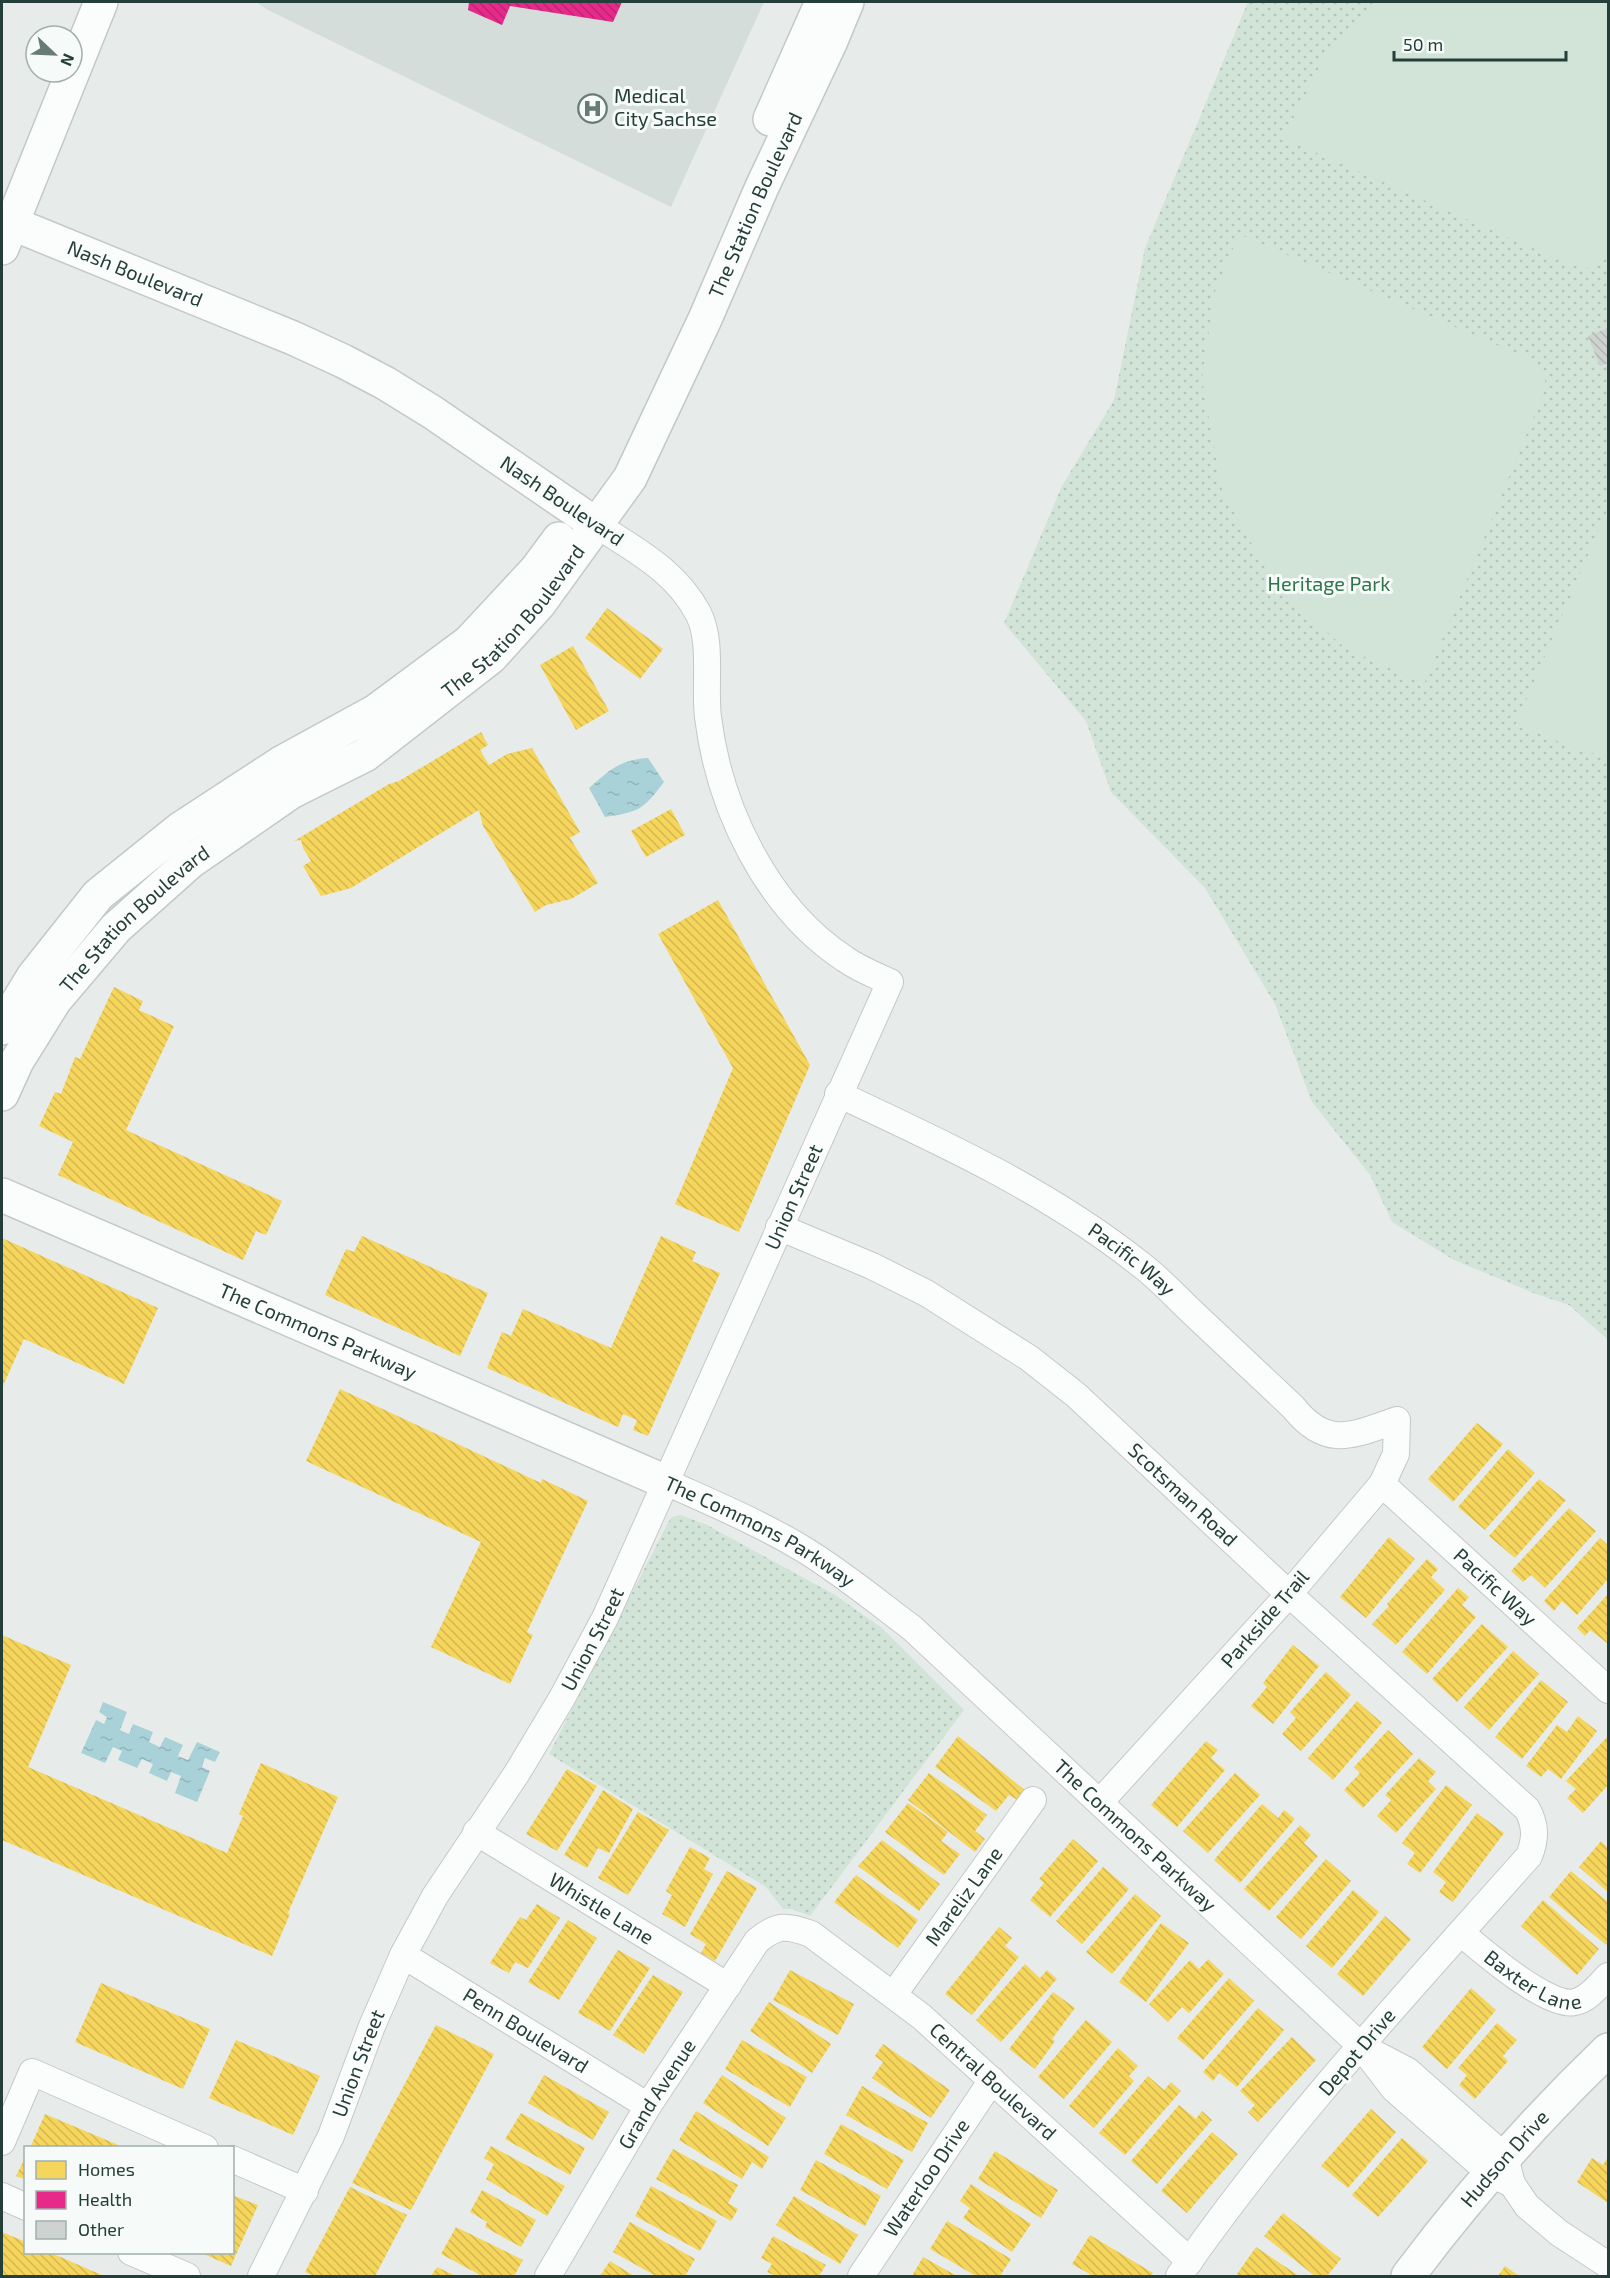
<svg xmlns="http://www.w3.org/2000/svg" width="1610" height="2278" viewBox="0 0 1610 2278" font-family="'Exo 2',sans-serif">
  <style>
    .built { fill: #d5ddda }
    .green { fill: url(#green-dots) }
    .pitch { fill: #d1e4d7 }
    .water { fill: url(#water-ripples) }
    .homes { fill: url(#homes-back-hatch) }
    .health { fill: url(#health-back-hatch) }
    .building { fill: url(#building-back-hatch) }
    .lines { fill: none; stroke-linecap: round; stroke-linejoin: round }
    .street-casing { stroke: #c4c9c7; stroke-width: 28 }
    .secondary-casing { stroke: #c3c9c7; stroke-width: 36 }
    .street { stroke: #fbfcfc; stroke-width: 26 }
    .secondary { stroke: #fbfcfc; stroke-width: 33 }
    .labels { text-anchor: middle; stroke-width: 6; stroke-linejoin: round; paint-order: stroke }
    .poi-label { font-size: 20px; fill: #243f39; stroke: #f6faf8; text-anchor: start }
    .street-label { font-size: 20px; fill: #243f39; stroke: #f6faf8 }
    .park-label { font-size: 20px; fill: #30754c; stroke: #f6faf8 }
  </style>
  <defs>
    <pattern id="green-dots" width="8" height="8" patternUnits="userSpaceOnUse" patternTransform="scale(1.5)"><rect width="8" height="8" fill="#d1e4d7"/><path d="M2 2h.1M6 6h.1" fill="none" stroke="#b3c5b9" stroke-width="1.8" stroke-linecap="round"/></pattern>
    <pattern id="water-ripples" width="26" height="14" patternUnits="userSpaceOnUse" patternTransform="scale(1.5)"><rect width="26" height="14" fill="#a9d1d8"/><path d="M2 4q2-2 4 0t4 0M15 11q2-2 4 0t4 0" fill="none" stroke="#91b4ba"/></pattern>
    <pattern id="homes-back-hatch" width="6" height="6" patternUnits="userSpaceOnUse" patternTransform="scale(1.5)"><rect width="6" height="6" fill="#f6d55c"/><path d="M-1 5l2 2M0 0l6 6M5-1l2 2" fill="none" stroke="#d3b851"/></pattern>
    <pattern id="health-back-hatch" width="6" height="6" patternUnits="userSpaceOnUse" patternTransform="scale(1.5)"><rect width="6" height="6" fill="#e7298a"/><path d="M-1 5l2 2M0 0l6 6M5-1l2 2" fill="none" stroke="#bb2572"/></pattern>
    <pattern id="building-back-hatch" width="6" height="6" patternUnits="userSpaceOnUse" patternTransform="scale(1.5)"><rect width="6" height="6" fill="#ced3d1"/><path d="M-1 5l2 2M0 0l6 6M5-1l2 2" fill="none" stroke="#b1b6b4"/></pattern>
  </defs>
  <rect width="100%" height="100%" fill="#e7ecea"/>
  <polygon class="built" points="256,2 764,2 671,207 268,10"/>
  <g class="green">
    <polygon points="1248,2 1608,2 1608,1340 1569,1305 1536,1294 1454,1260 1392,1222 1370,1175 1312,1102 1275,1004 1205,888 1111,792 1086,721 1004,623 1062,486 1114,400 1145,248"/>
    <polygon points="681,1515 707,1525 835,1595 882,1628 964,1710 810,1916 792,1909 783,1909 766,1887 549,1754 668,1523 672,1517"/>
  </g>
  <g class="pitch">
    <polygon points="1375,2 1608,2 1608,249 1606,253 1588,268 1571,265 1283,138 1322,62"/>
    <polygon points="1239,234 1534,361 1546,375 1543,394 1424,684 1345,648 1275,586 1222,490 1202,380 1214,294"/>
    <polygon points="1608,508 1608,755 1586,753 1516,724"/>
  </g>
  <g class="water">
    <path d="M 648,758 L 664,782 C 643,810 639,812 605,817 L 589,788 C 610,770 619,760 648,758 Z"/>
    <polygon points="103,1702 127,1712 120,1730 129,1734 133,1724 153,1732 149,1742 160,1747 165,1737 183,1745 178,1756 188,1760 197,1742 220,1752 215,1762 205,1758 202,1767 210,1771 197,1802 175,1793 181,1776 171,1772 167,1781 149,1773 153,1764 142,1759 137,1768 118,1760 122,1751 113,1747 105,1763 81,1753 96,1720 104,1724 107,1717 99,1712"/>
  </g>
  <g class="homes">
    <polygon points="607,608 663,649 640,679 585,638"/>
    <polygon points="573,646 609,711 576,730 540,665"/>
    <polygon points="481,732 488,745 480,750 489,765 507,754 532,748 580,832 570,838 598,883 571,899 546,905 535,912 483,826 479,810 351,888 321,896 303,866 311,861 303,848 301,840 294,841 389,784 399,781"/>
    <polygon points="671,809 685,835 646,857 631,831"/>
    <polygon points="718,900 810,1065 739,1232 675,1204 733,1068 658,934"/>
    <polygon points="114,987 143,1001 139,1010 174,1026 126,1130 282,1201 266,1235 256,1231 243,1260 58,1175 73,1142 39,1126 55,1092 61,1094 75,1057 80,1059"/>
    <polygon points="362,1236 488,1293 460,1356 325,1295 346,1249 354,1252"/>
    <polygon points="661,1236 696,1252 692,1261 720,1273 648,1436 633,1430 637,1420 623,1414 618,1427 487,1368 502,1332 511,1336 523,1309 611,1348"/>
    <polygon points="2,1238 158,1308 124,1384 24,1339 2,1388"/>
    <polygon points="340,1389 541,1483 542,1479 588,1501 527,1632 533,1635 510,1684 431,1647 481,1542 306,1461"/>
    <polygon points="1477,1423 1503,1444 1453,1502 1428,1479"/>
    <polygon points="1508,1449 1535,1473 1485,1530 1458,1507"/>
    <polygon points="1539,1479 1566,1500 1515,1558 1489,1536"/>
    <polygon points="1569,1508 1596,1531 1545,1588 1531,1575 1523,1582 1511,1571"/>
    <polygon points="1389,1537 1415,1559 1366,1618 1340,1597"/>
    <polygon points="1600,1538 1608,1545 1608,1579 1577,1615 1562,1601 1554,1611 1544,1601"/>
    <polygon points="1427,1559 1438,1569 1431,1577 1445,1590 1396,1645 1372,1624 1389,1606 1387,1604"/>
    <polygon points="1458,1588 1469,1597 1462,1605 1476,1617 1427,1674 1402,1652"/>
    <polygon points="1608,1594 1608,1641 1607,1643 1590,1630 1585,1636 1577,1628"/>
    <polygon points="1482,1624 1508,1647 1457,1702 1432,1679"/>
    <polygon points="2,1635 71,1665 28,1767 227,1853 243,1816 239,1814 261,1763 338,1797 288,1913 290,1914 272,1956 2,1840"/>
    <polygon points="1293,1645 1319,1666 1273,1724 1251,1706 1267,1687 1263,1683"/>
    <polygon points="1513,1651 1539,1674 1489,1730 1464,1707"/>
    <polygon points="1326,1672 1351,1695 1301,1751 1282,1734 1296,1718 1290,1712"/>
    <polygon points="1541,1680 1568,1702 1522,1759 1495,1737"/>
    <polygon points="1357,1701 1382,1723 1333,1780 1308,1758"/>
    <polygon points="1578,1716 1597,1731 1561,1779 1548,1769 1541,1777 1526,1766 1557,1725 1567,1732"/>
    <polygon points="1388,1730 1413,1754 1363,1808 1344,1790 1360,1773 1354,1767"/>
    <polygon points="958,1736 1026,1791 1019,1801 1009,1795 996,1811 935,1767"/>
    <polygon points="1607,1737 1608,1739 1608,1785 1583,1813 1567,1798 1576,1789 1566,1781"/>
    <polygon points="1206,1741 1218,1750 1211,1758 1225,1770 1177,1827 1151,1805"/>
    <polygon points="1419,1758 1436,1772 1428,1781 1436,1789 1396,1833 1377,1816 1391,1800 1385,1795"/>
    <polygon points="567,1769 597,1786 557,1851 526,1834"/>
    <polygon points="929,1773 987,1815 975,1831 985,1839 975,1852 908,1800"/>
    <polygon points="1235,1773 1260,1795 1208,1853 1183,1831"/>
    <polygon points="1446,1785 1472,1805 1420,1873 1407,1864 1415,1853 1402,1843"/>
    <polygon points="603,1790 633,1809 609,1853 598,1848 587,1868 564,1855"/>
    <polygon points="908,1803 948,1832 941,1841 960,1854 944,1875 885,1832"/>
    <polygon points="1262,1804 1278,1818 1284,1810 1295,1819 1240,1883 1214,1860"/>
    <polygon points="638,1812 669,1830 628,1895 598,1878"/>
    <polygon points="1477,1813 1504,1833 1453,1902 1439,1892 1446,1882 1433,1872"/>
    <polygon points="1300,1825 1311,1835 1304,1843 1318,1856 1269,1911 1244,1889"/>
    <polygon points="1073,1839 1098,1861 1050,1917 1030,1900 1044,1883 1039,1879"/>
    <polygon points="882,1840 940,1884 919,1911 858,1866"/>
    <polygon points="1601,1841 1608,1848 1608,1892 1579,1867"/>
    <polygon points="690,1847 710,1858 704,1869 713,1874 685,1927 662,1914 672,1895 666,1891"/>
    <polygon points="1326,1859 1351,1881 1301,1939 1276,1917"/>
    <polygon points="1103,1867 1129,1889 1082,1944 1056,1921"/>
    <polygon points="727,1871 757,1888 715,1961 701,1953 706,1944 690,1934"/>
    <polygon points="1571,1871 1608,1902 1608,1942 1606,1945 1549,1897"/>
    <polygon points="856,1875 918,1920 898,1948 834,1902"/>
    <polygon points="1353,1890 1379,1912 1332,1968 1306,1946"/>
    <polygon points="1135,1894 1161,1916 1112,1974 1086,1952"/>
    <polygon points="1543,1900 1599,1949 1577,1975 1521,1926"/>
    <polygon points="537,1904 560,1918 528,1968 515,1962 509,1973 490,1963 520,1917 526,1920"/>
    <polygon points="1385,1916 1411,1939 1363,1996 1337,1974"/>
    <polygon points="568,1920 597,1938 559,2000 528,1982"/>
    <polygon points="1161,1923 1189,1943 1146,2002 1119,1982"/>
    <polygon points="999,1927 1012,1938 1005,1946 1019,1957 972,2015 945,1994"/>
    <polygon points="618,1950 650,1968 610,2031 578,2013"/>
    <polygon points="1208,1959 1224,1974 1189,2013 1182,2007 1168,2022 1149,2004 1190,1960 1199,1969"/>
    <polygon points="1025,1964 1040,1978 1047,1970 1057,1979 1001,2042 976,2020"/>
    <polygon points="790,1970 854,2004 838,2035 773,2000"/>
    <polygon points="653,1975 683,1992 644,2054 613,2035"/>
    <polygon points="1229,1978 1254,2001 1203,2060 1177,2038"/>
    <polygon points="101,1983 210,2029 183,2089 75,2042"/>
    <polygon points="1471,1988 1496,2010 1447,2069 1422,2047"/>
    <polygon points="1053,1992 1075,2008 1052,2039 1055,2041 1035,2069 1009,2049"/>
    <polygon points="769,2002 831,2044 812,2073 750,2031"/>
    <polygon points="1258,2008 1284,2030 1237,2087 1219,2073 1213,2081 1203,2072"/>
    <polygon points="1086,2020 1112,2042 1064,2099 1038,2077"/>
    <polygon points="1497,2023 1517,2040 1503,2056 1508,2061 1475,2099 1459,2085 1467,2075 1458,2068"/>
    <polygon points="436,2025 494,2054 411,2210 352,2183"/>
    <polygon points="1292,2037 1316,2060 1258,2122 1248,2112 1255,2105 1240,2091"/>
    <polygon points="236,2040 320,2076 293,2135 209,2098"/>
    <polygon points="742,2040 807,2077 790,2107 725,2069"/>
    <polygon points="883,2044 950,2090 931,2118 872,2078 883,2062 875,2056"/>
    <polygon points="1118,2048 1138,2066 1129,2076 1134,2081 1094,2128 1069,2106"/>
    <polygon points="544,2075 609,2112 593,2140 528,2103"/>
    <polygon points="722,2075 786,2118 768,2146 703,2103"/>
    <polygon points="1148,2076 1164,2090 1171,2082 1181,2091 1125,2155 1099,2133"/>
    <polygon points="862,2086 928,2123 912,2152 846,2115"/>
    <polygon points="1179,2105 1196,2119 1202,2111 1212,2120 1157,2184 1131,2161"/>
    <polygon points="1371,2109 1396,2132 1348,2188 1321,2166"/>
    <polygon points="696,2111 769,2157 762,2169 752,2162 742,2179 679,2140"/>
    <polygon points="521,2113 585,2148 570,2175 505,2139"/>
    <polygon points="45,2114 123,2147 123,2148 30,2148"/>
    <polygon points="841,2124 904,2160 887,2189 824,2154"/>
    <polygon points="1212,2132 1238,2154 1187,2213 1161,2191"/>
    <polygon points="1402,2138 1428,2161 1378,2217 1352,2195"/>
    <polygon points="491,2146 565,2186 547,2216 486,2179 494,2164 484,2158"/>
    <polygon points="673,2149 738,2185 728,2203 738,2209 731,2221 656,2179"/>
    <polygon points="995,2151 1058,2190 1041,2218 978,2179"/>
    <polygon points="26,2156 26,2180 16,2176"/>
    <polygon points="1608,2157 1608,2203 1577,2182 1592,2158 1603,2165"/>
    <polygon points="816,2160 881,2196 865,2226 800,2190"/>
    <polygon points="971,2184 1031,2224 1012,2252 963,2218 970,2208 960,2201"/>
    <polygon points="651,2186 717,2221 700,2251 635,2216"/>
    <polygon points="350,2187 407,2215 375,2276 314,2276 305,2272"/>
    <polygon points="482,2190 536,2220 521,2247 485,2227 487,2222 470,2212"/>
    <polygon points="232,2195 258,2205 231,2266 199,2252 232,2252"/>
    <polygon points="794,2196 858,2235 840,2264 776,2225"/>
    <polygon points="1283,2213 1341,2259 1327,2276 1315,2276 1264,2236"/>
    <polygon points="947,2221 1011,2259 1000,2276 976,2276 930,2249"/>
    <polygon points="630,2222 695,2259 685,2276 656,2276 613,2252"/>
    <polygon points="456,2227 523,2260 514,2276 482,2276 441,2254"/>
    <polygon points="2,2232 26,2242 26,2252 49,2252 104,2276 2,2276"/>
    <polygon points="1090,2235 1153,2273 1151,2276 1093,2276 1072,2264"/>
    <polygon points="773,2236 826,2265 819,2276 776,2276 767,2272 772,2264 761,2258"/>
    <polygon points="1256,2247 1299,2276 1241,2276 1237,2274"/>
    <polygon points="923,2257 957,2276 912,2276"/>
    <polygon points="610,2261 634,2276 600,2276"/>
    <polygon points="1505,2266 1519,2276 1498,2276"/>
    <polygon points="437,2267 456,2276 431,2276"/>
  </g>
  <polygon class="health" points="469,2 622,2 613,22 510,6 502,25 468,10"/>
  <polygon class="building" points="1608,328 1608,363 1600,366 1588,336"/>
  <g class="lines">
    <defs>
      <g id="street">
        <path id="s1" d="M 838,1094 C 943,1143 1048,1191 1140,1264 C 1159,1278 1176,1297 1193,1313 C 1227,1345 1260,1376 1293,1407 C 1327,1450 1353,1435 1397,1420 L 1396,1454 L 1382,1484 L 1289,1594 L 1100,1802"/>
        <path id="s2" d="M 779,1227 L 872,1266 L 926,1293 L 1029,1358 L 1076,1395 L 1289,1594 L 1527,1809 C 1536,1825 1536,1839 1529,1856 C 1409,1991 1282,2127 1179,2276"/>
        <path id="s3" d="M 666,1482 C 712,1503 760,1523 803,1549 C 841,1572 876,1601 912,1628 L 1361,2046 L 1394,2089 L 1491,2174 L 1512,2184"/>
        <path id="s4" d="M 1382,1484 L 1608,1690"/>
        <path id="s5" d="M 476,1832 L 728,1986"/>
        <path id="s6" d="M 1461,1933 C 1481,1950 1549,2009 1575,2002 C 1589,1999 1599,1985 1608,1976"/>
        <path id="s7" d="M 403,1955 L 648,2106"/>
        <path id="s8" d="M 894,1994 L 1033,1800"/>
        <polyline points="1368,2050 1408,2071 1505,2157 1512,2184 1527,2206 1559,2233 1608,2265"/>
        <polyline points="2,2142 32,2072 205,2148"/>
        <polyline points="232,2159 305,2191"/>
        <polyline points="2,2196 26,2207"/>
        <polyline points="131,2252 187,2276"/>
        <path id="s9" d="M 261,2276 L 331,2136 L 372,2026 L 403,1955 L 435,1896 L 517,1773 L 562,1698 L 605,1618 L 890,982 C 875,975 859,969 845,959 C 767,908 719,808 708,717 C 704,686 713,641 698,613 C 675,570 636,551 597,525"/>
        <path id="s10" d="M 548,2276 L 648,2106 L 757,1941 C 777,1924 787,1925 811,1934 L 922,2017 L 1190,2261"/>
        <path id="s11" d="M 861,2276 L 992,2080"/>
      </g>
      <g id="secondary">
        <polyline points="770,119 822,2"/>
        <path id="s12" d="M 11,223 L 293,338 L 343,361 L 385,383 L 432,412 L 597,525"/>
        <polyline points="2,248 101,2"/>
        <polyline points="2,1028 33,977 98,895 180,829 281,763 376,711 469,642 536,570 559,539"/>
        <path id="s13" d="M 2,1094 L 17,1061 L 55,1000 L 116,928 L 190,862 L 291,792 L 365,755 L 491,657 L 539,604 L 630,478 L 705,319 L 762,187 L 830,43 L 847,2"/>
        <path id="s14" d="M 2,1195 L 666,1482"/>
        <path id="s15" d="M 1408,2276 C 1468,2196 1536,2119 1608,2050"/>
      </g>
    </defs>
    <use href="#street" class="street-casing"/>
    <use href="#secondary" class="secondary-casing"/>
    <use href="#street" class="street"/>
    <use href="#secondary" class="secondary"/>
  </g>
  <defs>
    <symbol id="hospital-ring" viewBox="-11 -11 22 22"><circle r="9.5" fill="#f6faf8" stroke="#687c77" stroke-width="1.5"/><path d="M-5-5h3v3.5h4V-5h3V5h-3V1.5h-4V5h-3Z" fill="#687c77"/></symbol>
  </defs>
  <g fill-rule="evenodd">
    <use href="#hospital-ring" x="576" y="92" width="33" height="33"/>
  </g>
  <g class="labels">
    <g class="poi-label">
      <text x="614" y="103">Medical<tspan x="614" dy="23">City Sachse</tspan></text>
    </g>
    <g class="street-label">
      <text dy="7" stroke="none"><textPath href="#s13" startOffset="1194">The Station Boulevard</textPath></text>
      <text dy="7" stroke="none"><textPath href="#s12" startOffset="134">Nash Boulevard</textPath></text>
      <text transform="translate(562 501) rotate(34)" y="7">Nash Boulevard</text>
      <text dy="7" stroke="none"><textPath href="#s13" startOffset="708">The Station Boulevard</textPath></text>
      <text dy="7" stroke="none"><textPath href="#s13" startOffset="222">The Station Boulevard</textPath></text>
      <text dy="7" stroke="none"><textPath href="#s9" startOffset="1206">Union Street</textPath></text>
      <text dy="7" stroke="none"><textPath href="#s1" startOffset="338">Pacific Way</textPath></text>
      <text dy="7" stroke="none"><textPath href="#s14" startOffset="344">The Commons Parkway</textPath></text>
      <text dy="7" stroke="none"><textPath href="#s2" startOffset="489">Scotsman Road</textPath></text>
      <text dy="7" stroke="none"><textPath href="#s3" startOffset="106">The Commons Parkway</textPath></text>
      <text dy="7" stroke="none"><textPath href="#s4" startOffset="153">Pacific Way</textPath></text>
      <text transform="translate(1265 1619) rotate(-49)" y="7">Parkside Trail</text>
      <text dy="7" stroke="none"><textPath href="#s9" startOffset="720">Union Street</textPath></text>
      <text dy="7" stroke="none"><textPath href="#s3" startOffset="592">The Commons Parkway</textPath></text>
      <text dy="7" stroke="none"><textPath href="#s8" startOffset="120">Mareliz Lane</textPath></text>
      <text dy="7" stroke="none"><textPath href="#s5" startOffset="147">Whistle Lane</textPath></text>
      <text dy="7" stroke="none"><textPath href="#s6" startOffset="88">Baxter Lane</textPath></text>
      <text dy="7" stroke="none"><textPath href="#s7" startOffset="144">Penn Boulevard</textPath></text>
      <text transform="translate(1357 2052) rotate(-50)" y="7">Depot Drive</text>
      <text dy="7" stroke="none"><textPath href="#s9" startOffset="234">Union Street</textPath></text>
      <text dy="7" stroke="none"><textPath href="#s10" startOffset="688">Central Boulevard</textPath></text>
      <text dy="7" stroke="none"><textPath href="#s10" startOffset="212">Grand Avenue</textPath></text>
      <text dy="7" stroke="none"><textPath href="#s15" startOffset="152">Hudson Drive</textPath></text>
      <text dy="7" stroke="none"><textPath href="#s11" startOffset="118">Waterloo Drive</textPath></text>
    </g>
    <g class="park-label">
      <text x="1329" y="591">Heritage Park</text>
    </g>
  </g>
  <rect width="1610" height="2278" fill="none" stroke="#243f39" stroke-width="6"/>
  <rect x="24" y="2146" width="210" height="108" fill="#f6faf8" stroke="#a2afac" stroke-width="1.5"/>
  <rect x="36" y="2161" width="30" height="18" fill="#f6d55c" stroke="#a2afac" stroke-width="1.5"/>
  <text x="78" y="2176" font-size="18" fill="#243f39">Homes</text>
  <rect x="36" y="2191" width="30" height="18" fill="#e7298a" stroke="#a2afac" stroke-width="1.5"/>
  <text x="78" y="2206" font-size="18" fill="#243f39">Health</text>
  <rect x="36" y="2221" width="30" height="18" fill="#ced3d1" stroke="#a2afac" stroke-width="1.5"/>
  <text x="78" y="2236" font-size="18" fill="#243f39">Other</text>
  <g transform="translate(54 54) rotate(113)"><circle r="28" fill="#f6faf8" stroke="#a2afac" stroke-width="1.5"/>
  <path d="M0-4.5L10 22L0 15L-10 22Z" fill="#687c77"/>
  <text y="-9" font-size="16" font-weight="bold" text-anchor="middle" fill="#243f39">N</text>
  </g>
  <path d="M1394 51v9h172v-9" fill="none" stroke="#243f39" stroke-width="3"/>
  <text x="1403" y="51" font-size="18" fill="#243f39" stroke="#f6faf8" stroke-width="4.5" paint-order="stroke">50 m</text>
</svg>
